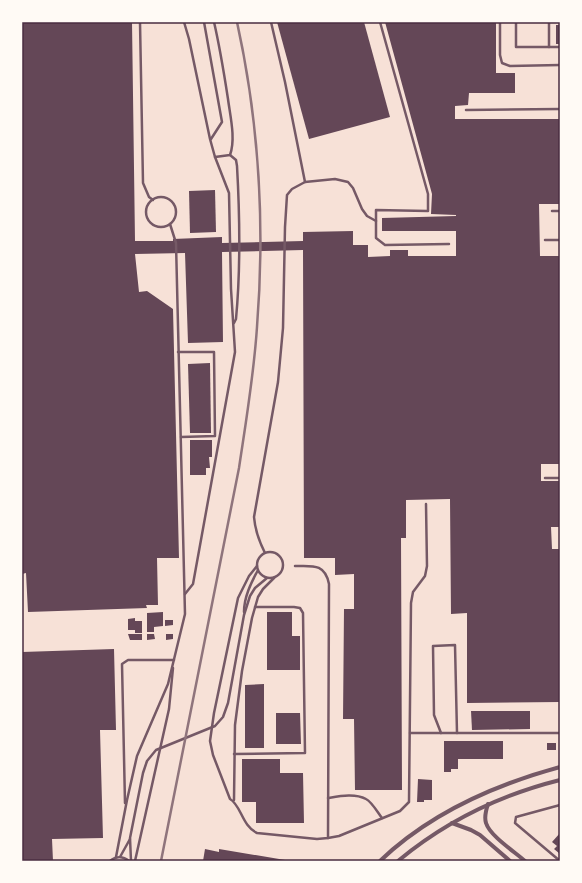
<svg xmlns="http://www.w3.org/2000/svg" width="582" height="883" viewBox="0 0 582 883" font-family="'Fira Sans Condensed',sans-serif">
  <style>
    .building { fill: #644757 }
    .lines { fill: none; stroke-linecap: round; stroke-linejoin: round }
    .service { stroke: #755966; stroke-width: 2.5 }
    .minor { stroke: #755966; stroke-width: 4 }
    .rail { stroke: #8f747c; stroke-width: 2.5 }
    .neatline { fill: none; stroke: #4a2c40; stroke-width: 1.5 }
  </style>
  <rect width="100%" height="100%" fill="#f7e1d7"/>
  <g class="building">
    <polygon points="22,22 132,22 135,241 173,241 173,239 222,237 222,243 303,241 303,232 353,231 353,245 368,245 368,257 390,256 390,250 408,250 408,256 456,256 456,231 382,231 382,218 456,216 456,215 431,214 432,194 385,22 496,22 496,73 515,73 515,93 469,93 468,105 455,106 455,119 560,119 560,204 539,204 540,256 560,256 560,464 541,464 541,481 560,481 560,527 551,527 552,549 560,549 560,702 467,703 467,613 451,614 450,499 406,500 406,538 401,538 402,790 355,790 354,719 343,719 344,609 354,609 354,574 335,575 335,558 304,558 303,250 222,252 223,342 188,343 185,253 135,254 139,292 147,291 173,309 179,558 157,558 158,605 146,605 147,608 28,612 26,573 22,574"/>
    <polygon points="277,22 364,22 390,117 309,139"/>
    <rect x="556" y="25" width="4" height="19"/>
    <polygon points="215,190 216,232 190,233 189,191"/>
    <polygon points="210,363 211,433 190,433 188,364"/>
    <polygon points="190,440 212,440 212,457 209,457 210,468 206,468 206,475 190,475"/>
    <polygon points="163,612 163,626 154,627 154,632 147,632 147,613"/>
    <polygon points="267,612 292,612 292,636 300,636 300,670 267,670"/>
    <polygon points="135,618 135,621 142,621 142,633 135,633 135,630 128,630 128,619"/>
    <polygon points="165,620 173,620 173,625 165,626"/>
    <polygon points="128,634 142,634 142,640 130,640"/>
    <polygon points="147,634 154,634 155,639 147,640"/>
    <polygon points="166,634 173,634 173,639 166,640"/>
    <polygon points="114,649 116,730 100,730 103,838 52,839 53,861 22,861 22,652"/>
    <polygon points="264,684 264,748 245,748 245,685"/>
    <polygon points="471,711 530,711 530,729 472,730"/>
    <polygon points="276,713 300,713 301,744 276,744"/>
    <polygon points="444,741 503,741 503,759 458,759 458,769 451,769 451,772 444,772"/>
    <rect x="547" y="743" width="9" height="7"/>
    <polygon points="242,759 280,759 280,773 303,773 304,823 256,823 256,802 242,802"/>
    <polygon points="418,779 432,780 432,800 424,800 424,802 417,802"/>
    <polygon points="560,833 560,854 554,849 557,846 552,842"/>
    <polygon points="205,849 219,852 219,849 291,861 203,861"/>
  </g>
  <g class="lines">
    <g class="service">
      <polyline points="140,22 143,183 149,197 153,200"/>
      <polyline points="184,22 189,39 210,139 215,157 229,193 231,289 235,352 193,584 185,594"/>
      <polyline points="204,22 222,122 211,139"/>
      <path d="M 214,22 C 220,48 224,73 228,99 C 230,115 236,139 230,155 L 215,157"/>
      <polyline points="271,22 285,82 305,182"/>
      <polyline points="380,22 428,194 428,211 376,210 376,238 385,245 449,244"/>
      <polyline points="500,22 500,55 502,63 510,66 560,65"/>
      <polyline points="516,22 516,47 560,47"/>
      <polyline points="549,22 549,47"/>
      <polyline points="466,110 560,109"/>
      <path d="M 230,155 L 236,160 L 237,166 C 240,219 241,266 236,319 L 234,323"/>
      <circle cx="161" cy="212" r="15"/>
      <polyline points="552,211 560,211"/>
      <polyline points="545,240 560,240"/>
      <polyline points="178,352 214,352 215,436 181,437"/>
      <polyline points="545,478 560,478"/>
      <circle cx="270" cy="565" r="13"/>
      <path d="M 265,553 C 259,541 255,530 254,517 L 278,382 L 283,328 L 285,227 L 287,195 L 292,189 L 305,182 L 335,179 L 348,182 L 353,188 L 362,209 L 367,216 L 376,221"/>
      <path d="M 257,566 L 249,576 L 238,598 L 214,713 L 210,741 L 213,755 L 230,799 C 241,805 242,826 257,833 L 317,839 L 328,838 L 339,836 L 400,811 L 409,802 L 411,603 L 413,592 L 425,576 L 427,566 L 426,504"/>
      <path d="M 295,566 C 312,566 325,563 329,584 L 328,838"/>
      <path d="M 244,612 C 244,597 251,583 258,570"/>
      <polyline points="410,733 560,733"/>
      <polyline points="441,733 434,715 433,646 455,645 457,733"/>
      <polyline points="234,754 305,753 303,613 300,608 294,607 255,607"/>
      <path d="M 328,798 C 340,796 355,793 366,799 C 372,802 378,813 382,818"/>
      <polyline points="234,800 235,725 242,671 252,618 258,597 263,589 274,578"/>
      <polyline points="125,803 122,664 128,660 174,660"/>
      <polyline points="560,805 516,817 515,823 560,861"/>
      <polyline points="116,857 127,800 137,756 168,684 185,614 176,243 170,224"/>
      <polyline points="120,857 130,839"/>
      <path d="M 110,861 C 116,856 123,856 129,861"/>
      <polyline points="131,861 130,838 143,773 147,761 156,750 215,726 223,717 228,703 244,615 250,596 255,588 267,578"/>
      <polyline points="135,861 169,709 173,668"/>
    </g>
    <g class="minor">
      <path d="M 488,804 C 486,810 484,817 486,823 C 490,836 515,852 525,861"/>
      <polyline points="452,823 471,830 480,835 510,861"/>
      <path d="M 380,861 C 430,813 494,785 560,767"/>
      <path d="M 398,861 C 445,822 500,795 560,780"/>
    </g>
    <path class="rail" d="M 161,861 L 239,468 C 246,421 254,374 257,327 C 265,225 259,122 237,22"/>
  </g>
  <rect width="582" height="883" fill="none" stroke="#fffaf5" stroke-width="46"/>
  <rect x="23" y="23" width="536" height="837" class="neatline"/>
</svg>
